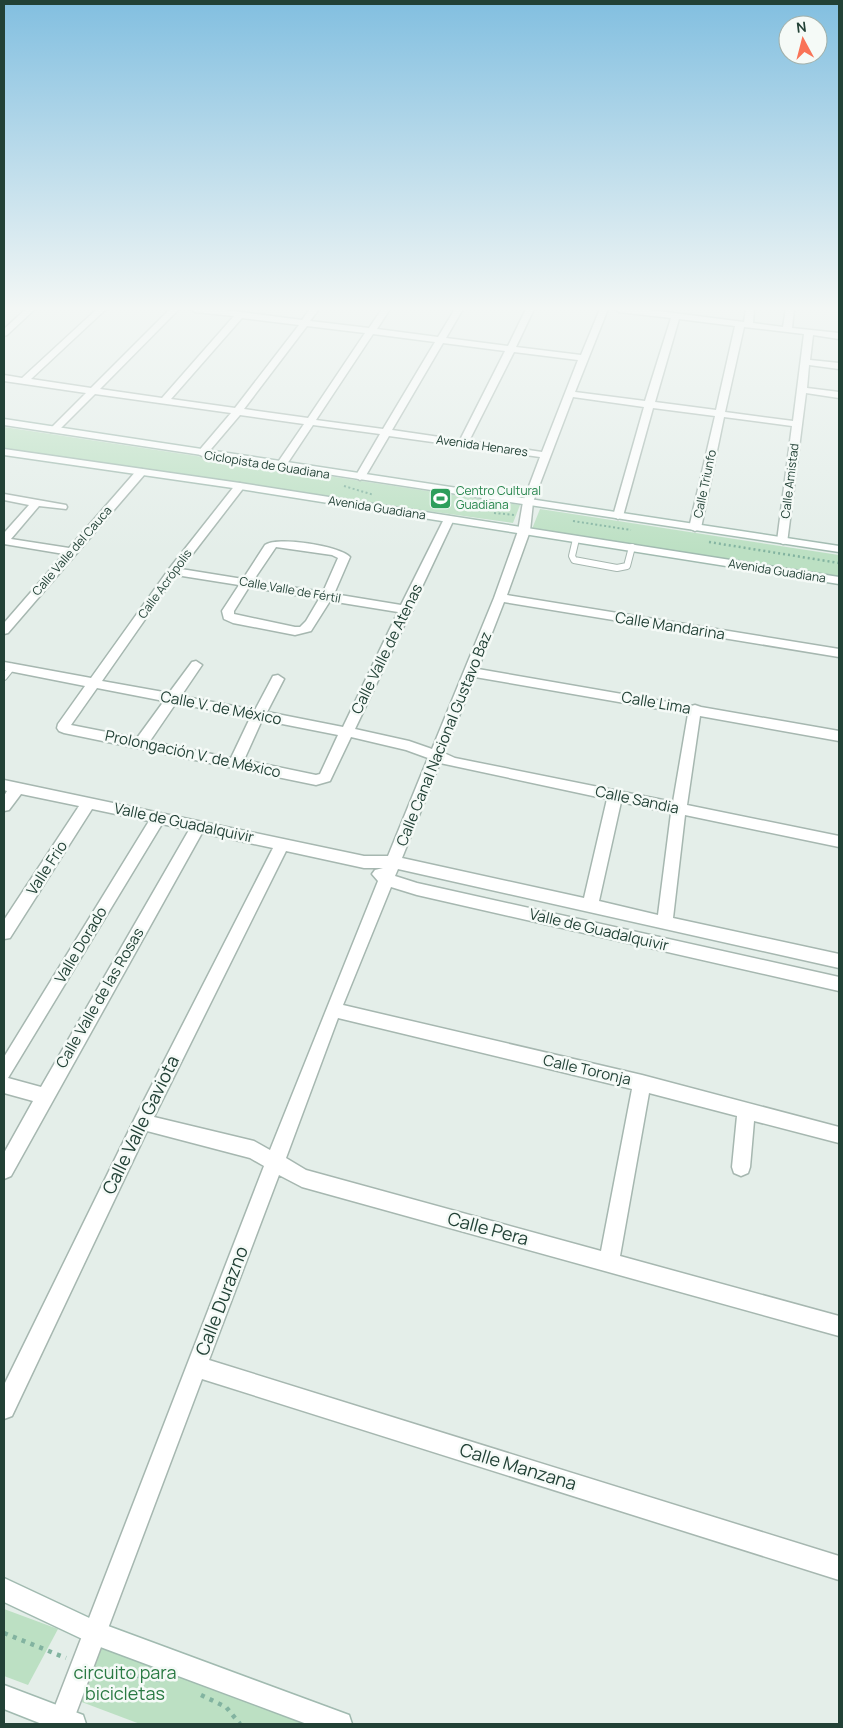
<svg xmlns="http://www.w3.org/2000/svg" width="843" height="1728" viewBox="0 0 843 1728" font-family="Manrope,sans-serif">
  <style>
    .green { fill: #bce0c3 }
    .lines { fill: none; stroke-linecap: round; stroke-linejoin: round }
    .lane-casing { stroke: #a6b7b0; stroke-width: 8 }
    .street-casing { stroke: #a6b7b0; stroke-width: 3 }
    .secondary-casing { stroke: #a1bab0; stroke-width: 3 }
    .path-far2 { stroke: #82b3a0; stroke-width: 2; stroke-dasharray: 2 2.5; stroke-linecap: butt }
    .path-far1 { stroke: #82b3a0; stroke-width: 2.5; stroke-dasharray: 2 3; stroke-linecap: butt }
    .path { stroke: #82b3a0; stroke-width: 4.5; stroke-dasharray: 4 5.5; stroke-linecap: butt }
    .lane { stroke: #fff; stroke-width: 6 }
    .street { fill: #fff; fill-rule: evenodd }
    .secondary { fill: #fff; fill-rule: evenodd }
    .labels { text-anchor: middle; stroke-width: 5; stroke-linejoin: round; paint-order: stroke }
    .far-street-label { font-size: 12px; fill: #224136; stroke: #f5faf7 }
    .far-leisure-label { font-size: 12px; fill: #27864d; stroke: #f5faf7; text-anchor: start }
    .street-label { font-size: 15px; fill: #224136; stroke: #f5faf7 }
    .near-street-label { font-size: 18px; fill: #224136; stroke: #f5faf7 }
    .near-park-label { font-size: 18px; fill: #2a7a43; stroke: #f5faf7 }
  </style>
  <rect width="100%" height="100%" fill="#e4eee9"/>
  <g class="green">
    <polygon points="4,427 520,505 513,523 4,451"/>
    <polygon points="540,509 839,555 839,577 532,529"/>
    <polygon points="4,1609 58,1629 28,1685 4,1676"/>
    <polygon points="104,1640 118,1645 328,1724 140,1724 79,1701"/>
  </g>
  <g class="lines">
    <defs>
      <g id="lane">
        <polyline points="576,539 572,556 574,560 617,568 627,566 632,547"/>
        <polyline points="4,677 12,667"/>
      </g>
      <g id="street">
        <polygon points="26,309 35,309 7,335 4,336 4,329"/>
        <path d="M 97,309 L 106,309 L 31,379 L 91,388 L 170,309 L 179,309 L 100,389 L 162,398 L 234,316 L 195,312 L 191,309 L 218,309 L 302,320 L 310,309 L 319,309 L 310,321 L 369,328 L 382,309 L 390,309 L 377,329 L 438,337 L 455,309 L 463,309 L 446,338 L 508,346 L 526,309 L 534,309 L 516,347 L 581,355 L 600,309 L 608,309 L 575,392 L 645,401 L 671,318 L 619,312 L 615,309 L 642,309 L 744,322 L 746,309 L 754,309 L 753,323 L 783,327 L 786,309 L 794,309 L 792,328 L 839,333 L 839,339 L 813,335 L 810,360 L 839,363 L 839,369 L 809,365 L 807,388 L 839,392 L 839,398 L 806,393 L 787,543 L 783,544 L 777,541 L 792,426 L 724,417 L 701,528 L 695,531 L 689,528 L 715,416 L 653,408 L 623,516 L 618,519 L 613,516 L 644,407 L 573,397 L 533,502 L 530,531 L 507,595 L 839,649 L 839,657 L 504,602 L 478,669 L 691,706 L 695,705 L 701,707 L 839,731 L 839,741 L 700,716 L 687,805 L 839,836 L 839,847 L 685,815 L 673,918 L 839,954 L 839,968 L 398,869 L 395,876 L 417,883 L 839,977 L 839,991 L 417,895 L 391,887 L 343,1005 L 642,1075 L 839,1127 L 839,1143 L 754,1121 L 750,1167 L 748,1173 L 741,1176 L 734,1173 L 732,1167 L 737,1116 L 649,1093 L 620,1256 L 839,1316 L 839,1336 L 302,1187 L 279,1175 L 209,1360 L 839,1556 L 839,1580 L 202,1379 L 72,1724 L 48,1724 L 264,1166 L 250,1158 L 147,1131 L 12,1416 L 4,1419 L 4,1385 L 136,1116 L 273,848 L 202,833 L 11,1176 L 4,1179 L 4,1153 L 33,1101 L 4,1093 L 4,1057 L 149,821 L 92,809 L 10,938 L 4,939 L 4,920 L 79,806 L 21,794 L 9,810 L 4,811 L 4,796 L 7,791 L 4,790 L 4,780 L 364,856 L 388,856 L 428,758 L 406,750 L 351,737 L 330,781 L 316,785 L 64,733 L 59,731 L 57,728 L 58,724 L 85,686 L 4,670 L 4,662 L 91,678 L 169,569 L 236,484 L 240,483 L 245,486 L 181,569 L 243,579 L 265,545 C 277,536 340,546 350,557 L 334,594 L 401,605 L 444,519 L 449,516 L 454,519 L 412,608 L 413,610 L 410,613 L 355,729 L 409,741 L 432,749 L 494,598 L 518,531 L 523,502 L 540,457 L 389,436 L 365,477 L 360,480 L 355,477 L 380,434 L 313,425 L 285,467 L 281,468 L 276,465 L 304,424 L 240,415 L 206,455 L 202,456 L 197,453 L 231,413 L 95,394 L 57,432 L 51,432 L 51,428 L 86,393 L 4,381 L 4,375 L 22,378 ZM 242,318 L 299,325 L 235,408 L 171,399 ZM 679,319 L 735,326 L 716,410 L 655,402 ZM 307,326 L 365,333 L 308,418 L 244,409 ZM 744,327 L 804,334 L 793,421 L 725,412 ZM 373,334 L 435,342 L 383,429 L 316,420 ZM 443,343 L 505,351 L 460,440 L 392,430 ZM 514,352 L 578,360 L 542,452 L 469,441 ZM 276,547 L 332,555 L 338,558 L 323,592 L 253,581 ZM 176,575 L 239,585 L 222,611 L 224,619 L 233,623 L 295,635 L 311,631 L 330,601 L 398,612 L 343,727 L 267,712 L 284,679 L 278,675 L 273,676 L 255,710 L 181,696 L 202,665 L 196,661 L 192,662 L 169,693 L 102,681 ZM 249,587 L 319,599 L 306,621 L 300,627 L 295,627 L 234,614 L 234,611 ZM 475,677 L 688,714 L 673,802 L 455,758 L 444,753 ZM 97,688 L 164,701 L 137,738 L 71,725 ZM 176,703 L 250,718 L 231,758 L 150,741 ZM 262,720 L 338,735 L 320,774 L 316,775 L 244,760 ZM 440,763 L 607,799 L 584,898 L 402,858 ZM 621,802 L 671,813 L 658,915 L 599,901 ZM 162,824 L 189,830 L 41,1087 L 8,1078 ZM 286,851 L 364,868 L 383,868 L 375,870 L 372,874 L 378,881 L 270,1150 L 254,1141 L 154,1117 ZM 338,1018 L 632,1089 L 601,1251 L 306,1170 L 286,1158 Z"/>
        <polygon points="141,469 145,470 146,472 145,474 8,633 4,634 4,623 64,554 4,544 4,533 29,505 4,500 4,494 66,505 67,507 66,509 39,506 11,539 69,548 137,470"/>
      </g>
      <g id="secondary">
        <polygon points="4,419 839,546 839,552 4,425"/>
        <polygon points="4,449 240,483 839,577 839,584 240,489 4,455"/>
        <polygon points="4,1578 100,1623 349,1715 352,1724 307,1724 95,1645 4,1602"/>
        <polygon points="4,1685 83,1715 86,1724 42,1724 4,1709"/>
      </g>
    </defs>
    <use href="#lane" class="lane-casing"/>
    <use href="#street" class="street-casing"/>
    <use href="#secondary" class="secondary-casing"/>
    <g class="path-far2">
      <polyline points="344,486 374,495"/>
      <polyline points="494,513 515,515"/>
      <polyline points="573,521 631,530"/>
    </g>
    <polyline class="path-far1" points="709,542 839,563"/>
    <g class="path">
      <polyline points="4,1633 66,1658"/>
      <polyline points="100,1669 160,1680"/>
      <polyline points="201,1695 226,1707 240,1724"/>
    </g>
    <use href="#lane" class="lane"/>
    <use href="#street" class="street"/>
    <use href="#secondary" class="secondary"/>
  </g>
  <linearGradient id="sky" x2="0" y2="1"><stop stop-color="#82bfe0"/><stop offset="0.56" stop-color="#f3f7f5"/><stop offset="1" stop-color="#f3f7f5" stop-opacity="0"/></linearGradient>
  <rect width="843" height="551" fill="url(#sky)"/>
  <defs>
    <symbol id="stadium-square" viewBox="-11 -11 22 22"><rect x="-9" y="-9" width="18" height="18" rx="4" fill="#2e9e5b" stroke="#f5faf7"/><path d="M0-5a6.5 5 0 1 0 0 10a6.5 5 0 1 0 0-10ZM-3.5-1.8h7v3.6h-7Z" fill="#fff"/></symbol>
  </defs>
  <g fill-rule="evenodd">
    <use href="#stadium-square" x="428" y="486" width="25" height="25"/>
  </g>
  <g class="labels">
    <g class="far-street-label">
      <text transform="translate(482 446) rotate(8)" y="4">Avenida Henares</text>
      <text transform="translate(267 465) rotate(9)" y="4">Ciclopista de Guadiana</text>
      <text transform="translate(790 481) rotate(-83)" y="4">Calle Amistad</text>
      <text transform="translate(705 484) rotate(-78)" y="4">Calle Triunfo</text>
      <text transform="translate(377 508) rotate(9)" y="4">Avenida Guadiana</text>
      <text transform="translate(72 551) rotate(-49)" y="4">Calle Valle del Cauca</text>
      <text transform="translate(777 571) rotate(9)" y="4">Avenida Guadiana</text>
      <text transform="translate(165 584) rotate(-54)" y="4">Calle Acrópolis</text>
      <text transform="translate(290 590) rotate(10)" y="4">Calle Valle de Fértil</text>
    </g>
    <g class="far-leisure-label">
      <text x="456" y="495">Centro Cultural<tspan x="456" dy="14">Guadiana</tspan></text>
    </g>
    <g class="street-label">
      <text transform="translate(670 626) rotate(9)" y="5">Calle Mandarina</text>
      <text transform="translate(387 649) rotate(-64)" y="5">Calle Valle de Atenas</text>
      <text transform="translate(656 703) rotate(10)" y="5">Calle Lima</text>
      <text transform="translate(221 708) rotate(11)" y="5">Calle V. de México</text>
      <text transform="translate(444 739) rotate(-68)" y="5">Calle Canal Nacional Gustavo Baz</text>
      <text transform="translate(193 754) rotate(12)" y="5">Prolongación V. de México</text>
      <text transform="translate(637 800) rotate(12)" y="5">Calle Sandia</text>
      <text transform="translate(184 823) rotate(12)" y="5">Valle de Guadalquivir</text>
      <text transform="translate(47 868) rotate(-57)" y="5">Valle Frio</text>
      <text transform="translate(599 930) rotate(13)" y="5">Valle de Guadalquivir</text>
      <text transform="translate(81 945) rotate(-59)" y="5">Valle Dorado</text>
      <text transform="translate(100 998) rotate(-60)" y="5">Calle Valle de las Rosas</text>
      <text transform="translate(587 1070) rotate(13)" y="5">Calle Toronja</text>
    </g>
    <g class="near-street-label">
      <text transform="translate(141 1125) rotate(-64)" y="6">Calle Valle Gaviota</text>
      <text transform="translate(488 1229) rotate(15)" y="6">Calle Pera</text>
      <text transform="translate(222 1301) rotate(-69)" y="6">Calle Durazno</text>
      <text transform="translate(518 1467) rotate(17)" y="6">Calle Manzana</text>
    </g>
    <g class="near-park-label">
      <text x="125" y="1679">circuito para<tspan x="125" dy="21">bicicletas</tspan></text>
    </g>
  </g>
  <rect width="843" height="1728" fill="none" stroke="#224136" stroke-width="10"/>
  <g transform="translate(803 40) rotate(353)"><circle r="24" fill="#f5faf7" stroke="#a1b0aa"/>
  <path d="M0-4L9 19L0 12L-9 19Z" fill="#f97357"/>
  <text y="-8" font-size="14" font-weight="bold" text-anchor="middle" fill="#224136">N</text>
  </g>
</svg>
